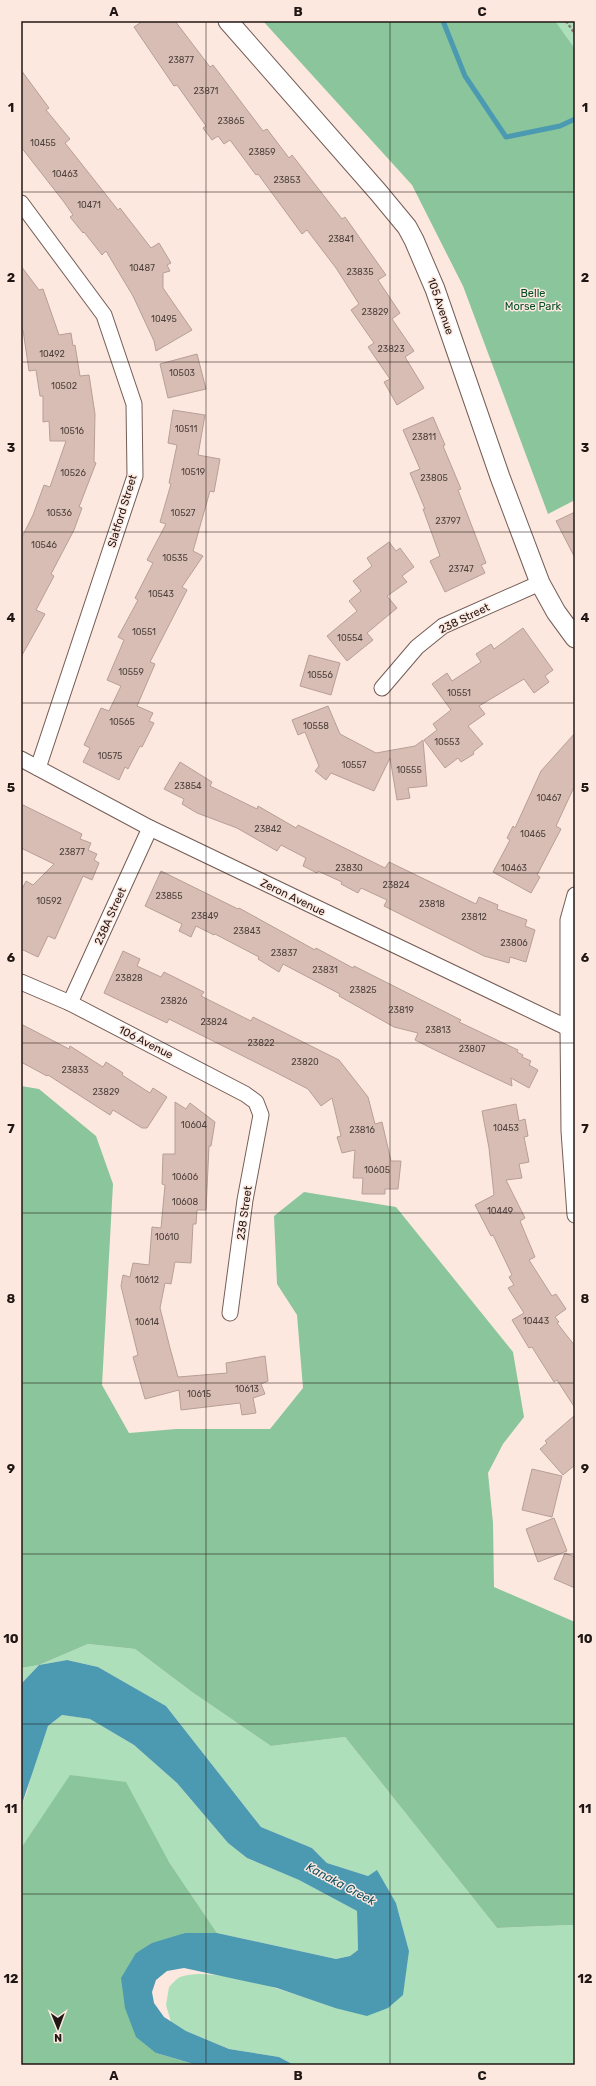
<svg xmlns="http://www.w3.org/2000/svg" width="596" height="2086" viewBox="0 0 596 2086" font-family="Rubik,sans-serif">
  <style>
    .green { fill: #ade0ba }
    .forest { fill: #8bc59b }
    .water { fill: #4b9ab2 }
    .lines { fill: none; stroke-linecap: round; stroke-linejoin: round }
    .stream { stroke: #4b9ab2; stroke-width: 5 }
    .building { fill: #d7bdb3; stroke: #b89f96 }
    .minor-casing { stroke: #745d55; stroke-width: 17 }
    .tertiary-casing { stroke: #745d55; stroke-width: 21 }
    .path { stroke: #8d7d78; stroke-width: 2.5; stroke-dasharray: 3 2; stroke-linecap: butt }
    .minor { stroke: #fff; stroke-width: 15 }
    .tertiary { stroke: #fff; stroke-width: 19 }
    .grid { fill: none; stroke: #201613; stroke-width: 1; stroke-opacity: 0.55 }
    .labels { text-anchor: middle; stroke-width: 3; stroke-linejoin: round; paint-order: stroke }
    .number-label { font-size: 9px; fill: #4e403b }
    .park-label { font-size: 11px; fill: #054c26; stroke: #fde8e0 }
    .street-label { font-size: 11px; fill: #201613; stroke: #fde8e0 }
    .water-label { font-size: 12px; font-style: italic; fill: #0c5062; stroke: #fde8e0 }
    .neatline { fill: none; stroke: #201613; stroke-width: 1.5 }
    .grid-label { font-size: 13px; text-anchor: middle; font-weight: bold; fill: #201613 }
  </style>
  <rect width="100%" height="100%" fill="#fde8e0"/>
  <g class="green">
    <polygon points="536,21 575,21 575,72"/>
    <path d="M 88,1644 L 135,1649 L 192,1692 L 271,1746 L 345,1737 L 497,1928 L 573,1925 L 575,1927 L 575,2065 L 294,2065 L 279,2057 L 229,2049 L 186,2031 L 171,2022 L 166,2005 L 169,1987 C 172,1984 176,1979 180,1977 C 213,1964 302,1996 335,2008 L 409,1951 L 396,1903 L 377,1871 L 368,1876 L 327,1863 L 312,1848 L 261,1827 L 166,1706 L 98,1667 L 67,1660 L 39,1665 L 21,1684 L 21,1668 L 39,1665 Z"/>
    <polygon points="62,1715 90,1719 134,1745 177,1783 228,1843 247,1858 299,1880 357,1911 358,1950 350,1956 336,1959 217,1933 169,1862 70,1776 21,1848 21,1807 27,1792 35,1761 48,1726"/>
  </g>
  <g class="forest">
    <polygon points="263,21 555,21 575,49 575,500 548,514 463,286 412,185"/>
    <polygon points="21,1086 39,1089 96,1136 113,1184 102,1385 129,1433 176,1429 270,1429 303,1388 297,1315 277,1284 274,1216 304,1192 396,1207 513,1352 524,1417 503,1444 488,1473 493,1523 494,1587 575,1622 575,1927 573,1925 497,1928 345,1737 271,1746 192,1692 135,1649 88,1644 39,1665 21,1668"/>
    <polygon points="70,1775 126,1782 169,1862 217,1933 185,1933 136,1953 156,2053 197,2065 21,2065 21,1848"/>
  </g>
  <polygon class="water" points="67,1660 98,1667 166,1706 261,1827 312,1848 327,1863 368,1876 377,1870 396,1903 409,1951 403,1995 388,2008 367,2016 335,2008 277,1988 184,1968 167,1971 156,1980 152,1992 154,2003 164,2017 186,2031 229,2049 279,2057 294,2065 197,2065 156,2053 136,2037 125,2008 121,1978 136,1953 152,1943 185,1933 217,1933 336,1959 350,1956 358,1950 357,1911 299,1880 247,1858 228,1843 177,1783 134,1745 90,1719 62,1715 48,1726 21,1807 21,1684 39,1665"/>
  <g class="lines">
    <polyline class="stream" points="443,21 465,76 506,137 560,126 575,119"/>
  </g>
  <g class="building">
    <polygon points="143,21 175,21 210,67 213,65 263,131 267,129 289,158 292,155 342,219 345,217 386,275 378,280 400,313 392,319 414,351 405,357 424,388 397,405 384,382 390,379 368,347 374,343 351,310 359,304 336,268 307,230 302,234 258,174 256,175 230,140 224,144 218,136 212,140 203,128 206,126 177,85 174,86 134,27"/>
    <polygon points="21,70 49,108 46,110 70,139 65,143 118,210 120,208 151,248 159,243 171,263 167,265 170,271 163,273 163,288 192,330 156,351 154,341 133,296 106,251 102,255 84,232 83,233 70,217 73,215 64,202 21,147"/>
    <polygon points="21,266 39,290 43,289 59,335 71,333 73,346 75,345 80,376 89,375 95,414 94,462 96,463 79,507 82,508 74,530 51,574 54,576 36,610 45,614 21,657 21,539 33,515 44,485 50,487 66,441 50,441 49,421 43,422 43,396 40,396 36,370 29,371 23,330 21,330"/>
    <polygon points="197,354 206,389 168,398 160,364"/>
    <polygon points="173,410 205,415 198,455 220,459 214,492 210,491 193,551 203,556 182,587 187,590 150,662 155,664 137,706 153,713 149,721 154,723 142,747 140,746 128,769 125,767 119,780 83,762 90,748 84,745 101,708 109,711 121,686 107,680 124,640 118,637 138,600 135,598 153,563 147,560 166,524 160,522 171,484 169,483 177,445 168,443"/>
    <polygon points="433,417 445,445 443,446 461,489 458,490 486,563 481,565 485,573 445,592 430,561 440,556 423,509 425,509 410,473 420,469 403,430"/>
    <polygon points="575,512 575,558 556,521"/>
    <polygon points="389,542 396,551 400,548 414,567 402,576 407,582 387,596 397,608 367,633 373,640 347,661 327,636 357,611 349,601 361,591 353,581 372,566 367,558"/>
    <polygon points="523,628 553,670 545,676 549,682 534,693 524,679 479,706 485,714 468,726 483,744 473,752 474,754 461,762 458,758 445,768 424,740 437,730 433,724 451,710 432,684 447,673 452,681 481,662 476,654 491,644 494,649"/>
    <polygon points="309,655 340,663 331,695 300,686"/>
    <polygon points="328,706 340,734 376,753 415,746 423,740 427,786 408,788 410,798 397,800 390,758 374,791 331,773 326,780 315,771 319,766 305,732 298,735 292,720"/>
    <polygon points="575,733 575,785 556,826 561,829 537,875 540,877 531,893 493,872 510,840 507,838 513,826 515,828 541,771"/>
    <polygon points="180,762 212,782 210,786 257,809 258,806 296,828 298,825 385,868 389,862 476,904 479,897 498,905 497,909 527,920 525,926 535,930 526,962 510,957 509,963 484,956 384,906 387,900 361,888 358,893 341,884 342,882 318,871 317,873 303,866 306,858 281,845 277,851 237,828 197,813 182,804 184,799 164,789"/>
    <polygon points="21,804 82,834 80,839 91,843 88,850 97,854 94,860 99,863 92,880 83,876 55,939 48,936 38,957 21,949 21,891 26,881 33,885 54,864 21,848"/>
    <polygon points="161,871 238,909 239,908 315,950 316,948 353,968 354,966 461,1020 459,1022 518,1050 517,1052 523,1055 522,1057 531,1061 529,1065 538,1070 529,1088 511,1078 512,1086 437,1051 415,1040 418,1033 394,1027 339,996 340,994 283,964 279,972 258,959 259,957 215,934 214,935 196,926 191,937 179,931 182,924 145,906"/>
    <polygon points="123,951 140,959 137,966 161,977 164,972 204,992 201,996 251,1021 253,1017 339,1060 368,1097 375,1124 382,1122 391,1161 401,1161 398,1189 385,1189 385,1194 362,1194 363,1178 353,1178 355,1150 342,1153 337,1137 341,1136 332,1098 321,1106 308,1089 275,1072 169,1019 167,1023 104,993"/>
    <polygon points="21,1024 69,1049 70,1046 103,1067 106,1062 123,1073 122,1075 150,1093 153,1088 167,1097 147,1128 142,1128 113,1110 110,1115 48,1075 47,1076 21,1062"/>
    <polygon points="175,1102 186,1109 190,1103 215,1122 211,1146 209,1146 206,1210 197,1210 196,1224 193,1224 191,1263 175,1262 171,1284 165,1283 160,1308 170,1348 178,1377 227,1373 226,1363 265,1356 268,1381 261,1384 265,1394 253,1398 256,1413 242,1415 240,1403 181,1410 179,1390 145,1399 133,1357 138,1355 121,1286 123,1275 130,1277 133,1263 149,1265 152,1227 161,1228 165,1185 162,1184 163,1154 175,1154"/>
    <polygon points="516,1104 519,1121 525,1119 528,1136 524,1137 529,1162 519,1164 522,1178 506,1180 525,1218 520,1221 535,1257 529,1260 552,1296 556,1294 566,1309 555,1317 559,1322 557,1323 575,1346 575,1408 557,1380 554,1382 532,1347 529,1348 512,1320 524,1313 508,1288 514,1285 509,1277 512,1275 493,1235 491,1236 475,1205 494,1195 489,1148 482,1111"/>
    <polygon points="575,1415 575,1465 563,1475 540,1449 547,1443 545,1441"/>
    <polygon points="532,1469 562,1476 552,1517 522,1510"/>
    <polygon points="554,1518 567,1551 538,1562 526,1529"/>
    <polygon points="565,1553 575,1557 575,1588 554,1579"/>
  </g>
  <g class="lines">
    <defs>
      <g id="minor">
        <polyline points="21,203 104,315 134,404 135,476 38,768"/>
        <polyline points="382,688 417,647 443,626 540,583"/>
        <polyline points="21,759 150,828 568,1028"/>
        <polyline points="575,895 568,920 568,1028 569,1131 575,1215"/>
        <polyline points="21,982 70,1003 245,1094 256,1102 261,1115 245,1200 230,1313"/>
        <polyline points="70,1003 150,828"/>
      </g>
      <polyline id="tertiary" points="228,21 378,192 407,227 414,240 435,289 500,477 540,583 556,612 575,638"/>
    </defs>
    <use href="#minor" class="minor-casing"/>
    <use href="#tertiary" class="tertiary-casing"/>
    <polyline class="path" points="566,21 575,34"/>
    <use href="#minor" class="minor"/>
    <use href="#tertiary" class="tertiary"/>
  </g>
  <path class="grid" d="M 206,21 L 206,2065M 390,21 L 390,2065M 21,192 L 575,192M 21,362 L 575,362M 21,532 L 575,532M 21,703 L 575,703M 21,873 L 575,873M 21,1043 L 575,1043M 21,1213 L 575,1213M 21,1383 L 575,1383M 21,1554 L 575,1554M 21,1724 L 575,1724M 21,1894 L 575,1894"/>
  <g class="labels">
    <g class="number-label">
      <text x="181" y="63">23877</text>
      <text x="206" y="94">23871</text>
      <text x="231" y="124">23865</text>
      <text x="43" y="146">10455</text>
      <text x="262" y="155">23859</text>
      <text x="65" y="177">10463</text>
      <text x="287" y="183">23853</text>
      <text x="89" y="208">10471</text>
      <text x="341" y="242">23841</text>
      <text x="142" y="271">10487</text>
      <text x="360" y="275">23835</text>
      <text x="375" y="315">23829</text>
      <text x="164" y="322">10495</text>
      <text x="391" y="352">23823</text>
      <text x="52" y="357">10492</text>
      <text x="182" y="376">10503</text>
      <text x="64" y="389">10502</text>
      <text x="186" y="432">10511</text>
      <text x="72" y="434">10516</text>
      <text x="424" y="440">23811</text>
      <text x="193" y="475">10519</text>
      <text x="73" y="476">10526</text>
      <text x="434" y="481">23805</text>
      <text x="59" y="516">10536</text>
      <text x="183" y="516">10527</text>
      <text x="448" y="524">23797</text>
      <text x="44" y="548">10546</text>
      <text x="175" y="561">10535</text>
      <text x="461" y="572">23747</text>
      <text x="161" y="597">10543</text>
      <text x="144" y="635">10551</text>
      <text x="350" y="641">10554</text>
      <text x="131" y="675">10559</text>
      <text x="320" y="678">10556</text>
      <text x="459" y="696">10551</text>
      <text x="122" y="725">10565</text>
      <text x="316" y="729">10558</text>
      <text x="447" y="745">10553</text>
      <text x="110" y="759">10575</text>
      <text x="354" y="768">10557</text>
      <text x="409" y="773">10555</text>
      <text x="188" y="789">23854</text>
      <text x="549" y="801">10467</text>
      <text x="268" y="832">23842</text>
      <text x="533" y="837">10465</text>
      <text x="72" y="855">23877</text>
      <text x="349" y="871">23830</text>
      <text x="514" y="871">10463</text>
      <text x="396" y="888">23824</text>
      <text x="169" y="899">23855</text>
      <text x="49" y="904">10592</text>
      <text x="432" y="907">23818</text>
      <text x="205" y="919">23849</text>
      <text x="474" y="920">23812</text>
      <text x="247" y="934">23843</text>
      <text x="514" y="946">23806</text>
      <text x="284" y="956">23837</text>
      <text x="325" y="973">23831</text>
      <text x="129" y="981">23828</text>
      <text x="363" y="993">23825</text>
      <text x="174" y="1004">23826</text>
      <text x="401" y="1013">23819</text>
      <text x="214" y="1025">23824</text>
      <text x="438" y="1033">23813</text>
      <text x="261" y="1046">23822</text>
      <text x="472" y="1052">23807</text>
      <text x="305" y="1065">23820</text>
      <text x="75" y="1073">23833</text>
      <text x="106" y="1095">23829</text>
      <text x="194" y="1128">10604</text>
      <text x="506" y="1131">10453</text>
      <text x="362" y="1133">23816</text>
      <text x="377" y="1173">10605</text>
      <text x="185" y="1180">10606</text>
      <text x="185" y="1205">10608</text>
      <text x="500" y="1214">10449</text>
      <text x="167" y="1240">10610</text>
      <text x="147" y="1283">10612</text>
      <text x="536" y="1324">10443</text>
      <text x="147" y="1325">10614</text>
      <text x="247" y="1392">10613</text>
      <text x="199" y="1397">10615</text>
    </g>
    <g class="park-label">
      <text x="533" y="297">Belle<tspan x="533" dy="13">Morse Park</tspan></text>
    </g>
    <g class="street-label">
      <text transform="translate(441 306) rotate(71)" y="4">105 Avenue</text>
      <text transform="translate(122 511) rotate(-73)" y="4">Slatford Street</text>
      <text transform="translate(464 618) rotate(-26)" y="4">238 Street</text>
      <text transform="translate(293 897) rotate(26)" y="4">Zeron Avenue</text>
      <text transform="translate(110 916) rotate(-66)" y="4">238A Street</text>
      <text transform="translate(146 1042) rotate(27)" y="4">106 Avenue</text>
      <text transform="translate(244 1213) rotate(-82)" y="4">238 Street</text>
    </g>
    <g class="water-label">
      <text transform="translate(341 1884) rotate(28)" y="4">Kanaka Creek</text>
    </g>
  </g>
  <rect width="596" height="2086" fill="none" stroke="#fde8e0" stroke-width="44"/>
  <g transform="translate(58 2028) rotate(179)" stroke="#fde8e0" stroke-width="3" paint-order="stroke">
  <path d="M0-3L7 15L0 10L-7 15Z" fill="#201613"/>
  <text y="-6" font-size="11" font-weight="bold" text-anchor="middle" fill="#201613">N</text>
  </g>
  <rect x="22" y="22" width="552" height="2042" class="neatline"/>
  <g class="grid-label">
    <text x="114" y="16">A</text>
    <text x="298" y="16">B</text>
    <text x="482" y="16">C</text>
    <text x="11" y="112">1</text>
    <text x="585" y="112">1</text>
    <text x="11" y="282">2</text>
    <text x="585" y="282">2</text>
    <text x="11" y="452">3</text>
    <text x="585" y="452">3</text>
    <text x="11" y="622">4</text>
    <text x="585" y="622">4</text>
    <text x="11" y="792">5</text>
    <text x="585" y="792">5</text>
    <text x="11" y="962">6</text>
    <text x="585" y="962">6</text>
    <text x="11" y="1133">7</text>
    <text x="585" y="1133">7</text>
    <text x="11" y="1303">8</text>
    <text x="585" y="1303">8</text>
    <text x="11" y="1473">9</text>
    <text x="585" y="1473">9</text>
    <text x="11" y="1643">10</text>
    <text x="585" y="1643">10</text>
    <text x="11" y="1813">11</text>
    <text x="585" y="1813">11</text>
    <text x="11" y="1983">12</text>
    <text x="585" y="1983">12</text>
    <text x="114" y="2080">A</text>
    <text x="298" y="2080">B</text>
    <text x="482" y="2080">C</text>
  </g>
</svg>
